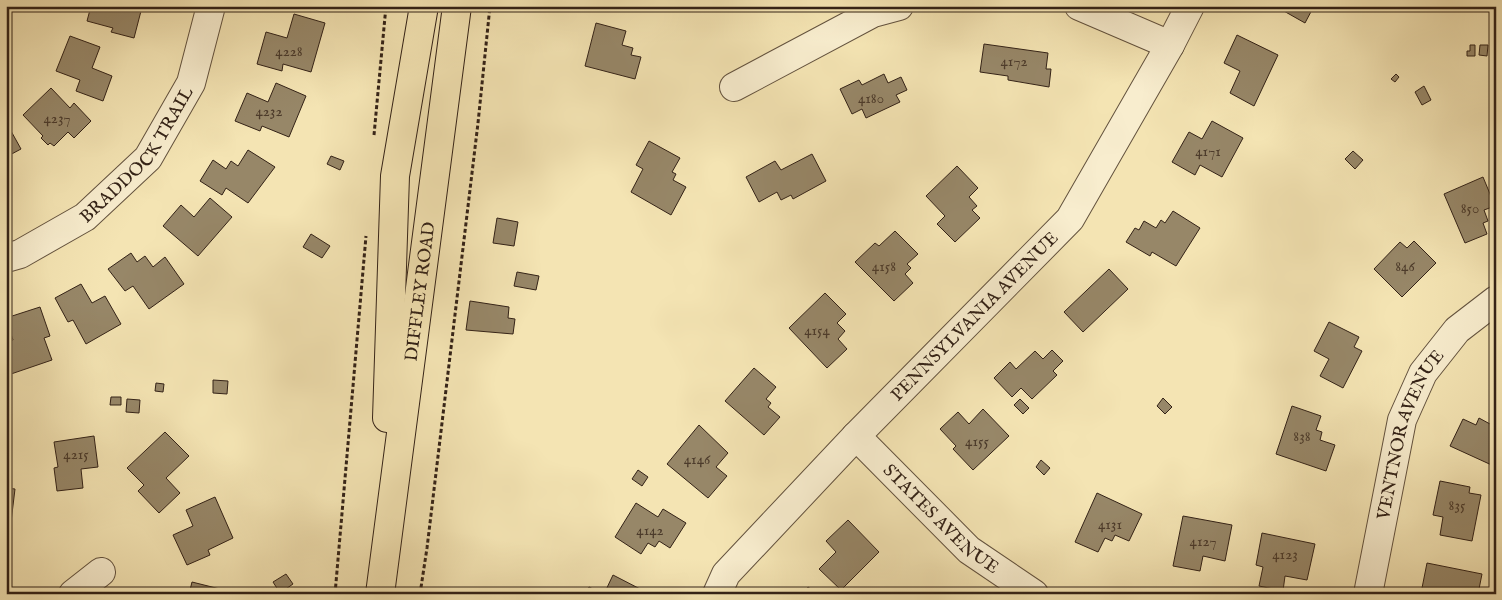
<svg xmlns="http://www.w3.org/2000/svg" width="1502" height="600" viewBox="0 0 1502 600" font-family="'IM FELL English',serif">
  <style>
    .building { fill: #978768; stroke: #332217 }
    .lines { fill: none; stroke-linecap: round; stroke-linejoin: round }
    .minor-casing { stroke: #63523e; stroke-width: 30 }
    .major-casing { stroke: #332217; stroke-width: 30 }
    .path { stroke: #332217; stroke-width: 3; stroke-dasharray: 4 2.5; stroke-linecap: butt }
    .minor { stroke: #f8edce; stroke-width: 28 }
    .major { stroke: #f4e4b3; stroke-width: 28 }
    .labels { text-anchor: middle; stroke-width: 4; stroke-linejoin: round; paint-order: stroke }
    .number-label { font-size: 15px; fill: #4c3b2b }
    .street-label { font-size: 18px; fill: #332217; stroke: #f8edce }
  </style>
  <rect width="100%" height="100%" fill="#f4e4b3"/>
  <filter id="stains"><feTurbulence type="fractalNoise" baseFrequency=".004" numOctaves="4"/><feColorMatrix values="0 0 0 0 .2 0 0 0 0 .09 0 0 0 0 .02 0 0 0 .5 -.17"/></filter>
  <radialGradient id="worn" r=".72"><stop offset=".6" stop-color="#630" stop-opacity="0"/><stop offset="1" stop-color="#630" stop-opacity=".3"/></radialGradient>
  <g class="building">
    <polygon points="91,6 125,6 141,11 134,38 111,32 113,28 87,21"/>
    <polygon points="1275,6 1314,6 1305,23"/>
    <polygon points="294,14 325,23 311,72 283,64 282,71 257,64 266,32 287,38"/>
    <polygon points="596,23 626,31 622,45 633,48 631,55 641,57 635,79 585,66"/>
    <polygon points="1237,35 1278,55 1254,106 1230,93 1240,71 1224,63"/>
    <polygon points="70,36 100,47 92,68 112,76 103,101 76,91 80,80 56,71"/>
    <polygon points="984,44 1048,53 1046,69 1051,69 1049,87 1008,80 1008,76 980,72"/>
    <polygon points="1470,45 1475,45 1475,56 1467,56 1467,51 1470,51"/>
    <polygon points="1480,45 1488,45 1487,56 1479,55"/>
    <polygon points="884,74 888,83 901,77 907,90 896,95 900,102 866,118 862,109 852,114 840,89 859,80 862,85"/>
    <polygon points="1396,74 1399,77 1395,82 1391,79"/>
    <polygon points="276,83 306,96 289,137 262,126 260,131 235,121 247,93 268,102"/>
    <polygon points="1424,86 1431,100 1422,105 1415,92"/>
    <polygon points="51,88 70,108 74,103 91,121 74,138 68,132 54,146 50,143 48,145 41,138 43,136 23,115"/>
    <polygon points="1212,121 1243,138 1222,177 1200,165 1195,175 1172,162 1189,132 1202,139"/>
    <polygon points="6,122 21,149 6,157"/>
    <polygon points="649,141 680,158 672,172 676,174 673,180 686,187 671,215 631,192 643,169 636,165"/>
    <polygon points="248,150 275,167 248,203 226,188 222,195 200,181 213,160 226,169 231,161 238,166"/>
    <polygon points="1353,151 1363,160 1355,169 1345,159"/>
    <polygon points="812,154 826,181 793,199 791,195 781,200 777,192 759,202 746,177 775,161 781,170"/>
    <polygon points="331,156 344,161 340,170 327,164"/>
    <polygon points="957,166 978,188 969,197 977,206 972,210 980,218 955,242 937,224 945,216 926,196"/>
    <polygon points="1483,177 1495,206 1484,210 1488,221 1483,223 1487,234 1465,243 1444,194"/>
    <polygon points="210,198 232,217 198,256 163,226 181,205 194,217"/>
    <polygon points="1173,211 1200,228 1176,266 1152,252 1150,256 1126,242 1135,228 1139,230 1144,221 1156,228 1161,220 1165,223"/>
    <polygon points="497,218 518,222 514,246 493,243"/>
    <polygon points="895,231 918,254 907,264 911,268 905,274 913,283 894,301 855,262 875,243 879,246"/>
    <polygon points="311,234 330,246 322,258 303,247"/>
    <polygon points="1414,241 1436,263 1402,297 1374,269 1400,242 1407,248"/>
    <polygon points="131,253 137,262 145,256 153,267 165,257 184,284 149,309 133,286 125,291 108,269"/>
    <polygon points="1109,269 1128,289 1083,332 1064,312"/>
    <polygon points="517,272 539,276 536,290 514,286"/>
    <polygon points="81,284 92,303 105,296 121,324 86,344 73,320 68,322 55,298"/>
    <polygon points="825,293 846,314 837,323 845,331 838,339 847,349 827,368 789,328"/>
    <polygon points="470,301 509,307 508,318 515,319 513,334 466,330"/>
    <polygon points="40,307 50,336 44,338 52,360 11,374 6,360 6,343 13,340 6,318"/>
    <polygon points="1329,322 1359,337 1354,347 1362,351 1343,388 1320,376 1329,359 1314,351"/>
    <polygon points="1052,350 1063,361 1053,371 1057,375 1032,399 1021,388 1012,397 994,378 1010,362 1016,369 1035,351 1043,359"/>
    <polygon points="754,368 776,387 766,399 771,403 768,407 780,417 764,435 725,401"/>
    <polygon points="213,380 228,381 227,394 213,393"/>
    <polygon points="156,383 164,384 163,392 155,391"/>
    <polygon points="111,397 121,397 121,405 110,405"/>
    <polygon points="1163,398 1172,407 1165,414 1157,406"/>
    <polygon points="127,399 140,400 139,413 126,412"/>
    <polygon points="1020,399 1029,408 1023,414 1014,405"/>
    <polygon points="1292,406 1321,416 1316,430 1322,432 1320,440 1335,445 1326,471 1276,454"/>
    <polygon points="983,409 1009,436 973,470 953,449 956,446 940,429 958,412 969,424"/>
    <polygon points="1496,412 1496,467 1450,446 1463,419 1476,425 1479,418 1490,424"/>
    <polygon points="699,425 728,453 716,467 727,476 708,498 667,464"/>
    <polygon points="165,432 189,456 166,478 180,493 159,513 138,491 144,485 127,468"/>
    <polygon points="94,436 98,467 81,469 83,488 57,491 54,468 58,467 54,442"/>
    <polygon points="1041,460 1050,468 1044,475 1036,467"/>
    <polygon points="638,470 648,477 642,486 632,479"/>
    <polygon points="1440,481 1470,487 1469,493 1481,495 1472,541 1440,535 1443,517 1433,515"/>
    <polygon points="6,488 15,489 11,522 6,521"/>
    <polygon points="1097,493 1142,514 1129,541 1115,535 1112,541 1105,538 1098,552 1075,542"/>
    <polygon points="215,497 233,538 208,550 210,555 187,565 173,535 193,526 186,510"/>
    <polygon points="636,503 658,517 663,509 686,523 670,548 659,541 655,547 648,543 641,554 615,537"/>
    <polygon points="1183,516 1232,525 1225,561 1203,556 1200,571 1173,566"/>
    <polygon points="848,520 879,552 841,590 819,569 836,552 826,541"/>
    <polygon points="1262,533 1315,544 1307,580 1285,576 1283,591 1259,586 1263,567 1256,565"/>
    <polygon points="1427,563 1482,574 1478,594 1421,593"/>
    <polygon points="286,574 293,584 280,593 273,582"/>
    <polygon points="613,575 644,591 643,594 604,594"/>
    <polygon points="192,582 236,593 236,594 189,594"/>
    <polygon points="589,587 603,594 585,594"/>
    <polygon points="808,587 817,594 803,594"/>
  </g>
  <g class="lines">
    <defs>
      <g id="minor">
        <polyline points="1079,6 1170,45"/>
        <polyline points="734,87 873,13 899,6"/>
        <path id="s1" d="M 6,258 L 20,254 L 85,217 L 148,158 L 191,83 L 211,6"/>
        <path id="s2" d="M 856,436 L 969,550 L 1034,594"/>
        <polyline points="73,594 101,572"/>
        <path id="s3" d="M 717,594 L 726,574 L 856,436 L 1070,219 L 1170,45 L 1190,6"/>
        <path id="s4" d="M 1368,594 L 1402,420 L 1423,373 L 1457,330 L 1496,300"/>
      </g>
      <g id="major">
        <polyline points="387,418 395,176 424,6"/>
        <path id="s5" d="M 380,594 L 457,6"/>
      </g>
    </defs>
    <use href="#minor" class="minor-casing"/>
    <use href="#major" class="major-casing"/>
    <g class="path">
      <polyline points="374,135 386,6"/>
      <polyline points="335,594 366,236"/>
      <polyline points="420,594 427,548 478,123 490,6"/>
    </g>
    <use href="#minor" class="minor"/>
    <use href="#major" class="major"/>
  </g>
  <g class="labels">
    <g class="number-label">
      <text x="289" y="56">4228</text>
      <text x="1014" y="66">4172</text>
      <text x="871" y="103">4180</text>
      <text x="269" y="116">4232</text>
      <text x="57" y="123">4237</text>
      <text x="1208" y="156">4171</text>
      <text x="1470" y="213">850</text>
      <text x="884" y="271">4158</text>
      <text x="1405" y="271">846</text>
      <text x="817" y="335">4154</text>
      <text x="1302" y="441">838</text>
      <text x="977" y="446">4155</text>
      <text x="76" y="459">4215</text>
      <text x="697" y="464">4146</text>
      <text x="1457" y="510">835</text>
      <text x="1110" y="529">4131</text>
      <text x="650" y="535">4142</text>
      <text x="1203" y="546">4127</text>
      <text x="1285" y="559">4123</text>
    </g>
    <g class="street-label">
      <text dy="6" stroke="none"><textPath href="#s1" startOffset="171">BRADDOCK TRAIL</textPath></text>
      <text dy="6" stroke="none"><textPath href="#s5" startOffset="305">DIFFLEY ROAD</textPath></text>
      <text dy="6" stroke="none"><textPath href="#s3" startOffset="380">PENNSYLVANIA AVENUE</textPath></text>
      <text dy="6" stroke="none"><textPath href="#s4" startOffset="166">VENTNOR AVENUE</textPath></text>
      <text dy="6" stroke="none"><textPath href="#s2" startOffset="119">STATES AVENUE</textPath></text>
    </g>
  </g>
  <rect width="1502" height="600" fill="none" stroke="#f4e4b3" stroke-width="25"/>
  <rect x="8" y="8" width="1487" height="585" fill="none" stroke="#332217" stroke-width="2.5"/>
  <rect x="12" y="12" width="1477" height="575" fill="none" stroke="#332217"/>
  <rect width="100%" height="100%" filter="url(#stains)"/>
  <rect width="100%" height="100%" fill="url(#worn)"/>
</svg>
